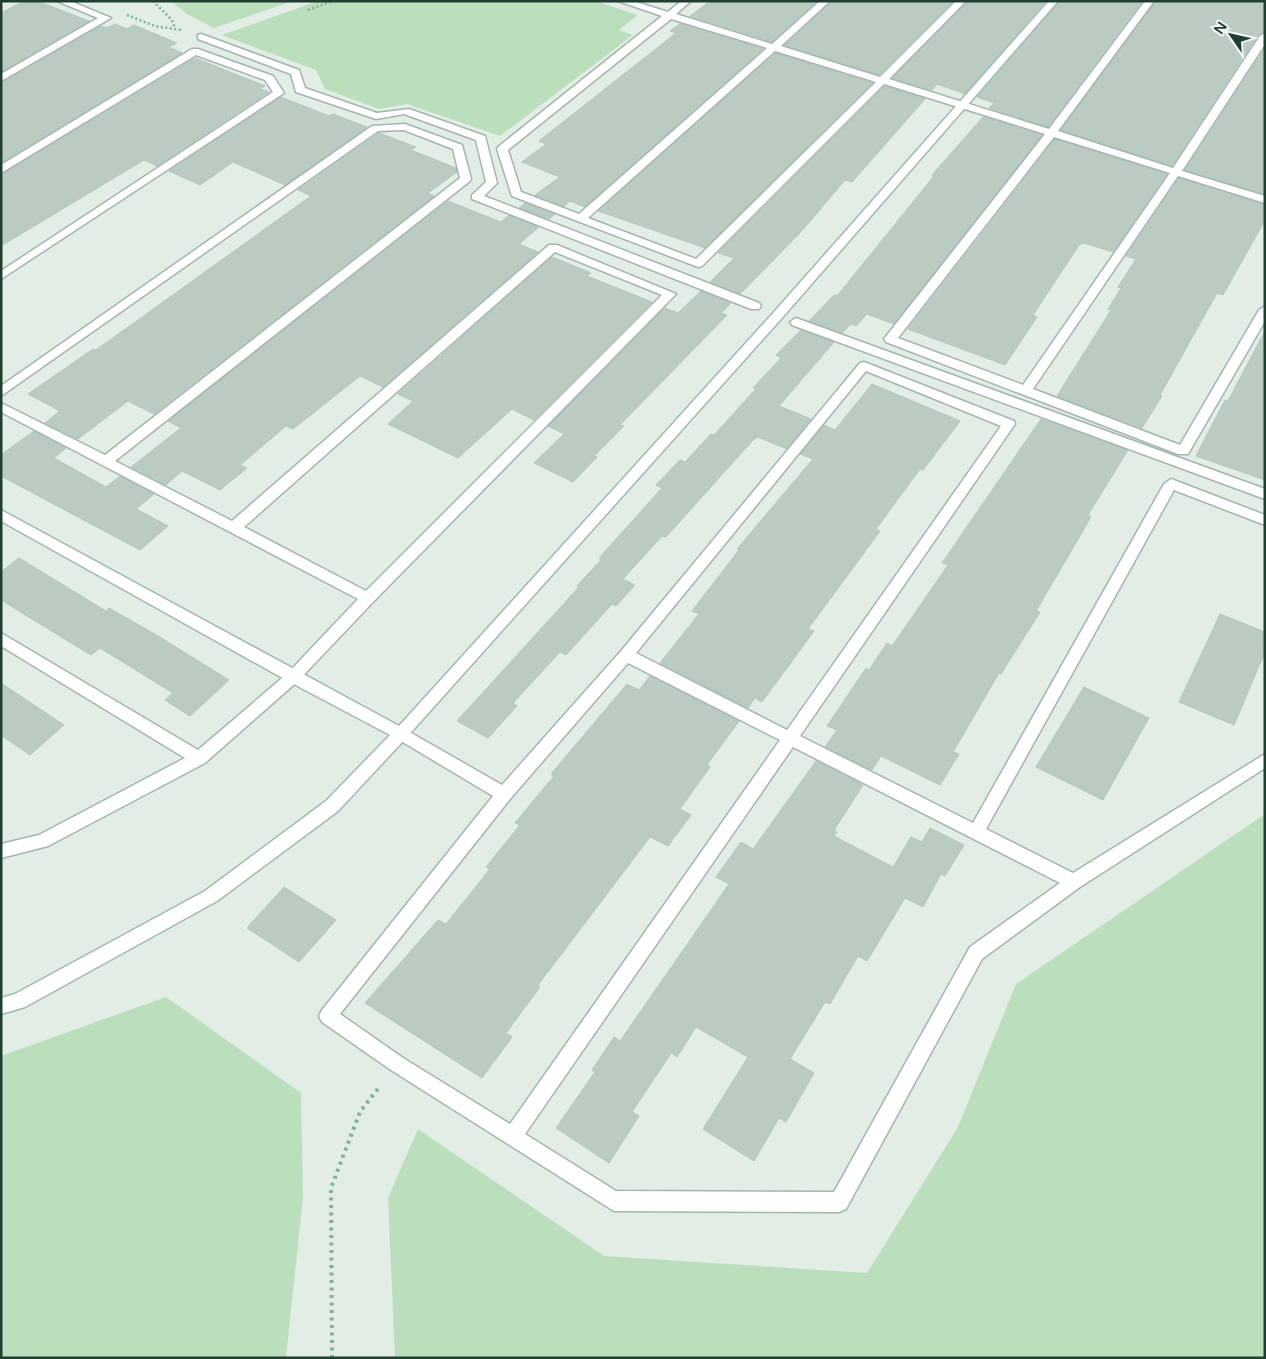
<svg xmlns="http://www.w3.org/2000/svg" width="1266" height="1359" viewBox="0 0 1266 1359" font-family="'Varela Round',sans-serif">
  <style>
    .green { fill: #bbdfbd }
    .building { fill: #bacbc1; stroke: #b4c7bc }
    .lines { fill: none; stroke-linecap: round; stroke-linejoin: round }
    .street-casing { stroke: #a4b5ac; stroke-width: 3 }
    .secondary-casing { stroke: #a0b9ac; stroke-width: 3 }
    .path-far1 { stroke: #82b299; stroke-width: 2.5; stroke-dasharray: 2 2.5; stroke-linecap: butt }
    .path { stroke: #82b299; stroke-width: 4; stroke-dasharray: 3 4.5; stroke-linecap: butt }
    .street { fill: #fff; fill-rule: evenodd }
    .secondary { fill: #fff; fill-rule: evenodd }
  </style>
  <rect width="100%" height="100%" fill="#e2ede6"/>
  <g class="green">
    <polygon points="171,1 293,1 214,28 187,14"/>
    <polygon points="318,1 595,1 638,15 619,30 633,35 500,136 407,104 379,109 325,89 316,70 222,35"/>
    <polygon points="1265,814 1265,1358 395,1358 388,1198 418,1129 604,1256 867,1273 958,1127 1016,984"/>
    <polygon points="166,997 301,1093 303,1197 286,1358 1,1358 1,1056"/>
  </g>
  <g class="building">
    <polygon points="24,1 37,1 89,21 1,72 1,13"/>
    <polygon points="710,1 817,1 772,42 690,16"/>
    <polygon points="832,1 953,1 879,75 785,45"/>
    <polygon points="968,1 1046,1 965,94 937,84 932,90 892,78"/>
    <polygon points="1060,1 1142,1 1048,127 989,108 994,103 977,97"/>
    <polygon points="1156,1 1265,1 1265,31 1258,35 1172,166 1061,130"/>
    <polygon points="115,24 127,29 134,25 177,43 169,47 182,53 1,163 1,83 101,26 107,28"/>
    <polygon points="680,24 763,49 585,207 570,201 564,206 535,195 560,177 522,162 546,144 539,141 676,33 670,31"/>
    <polygon points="1265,48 1265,194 1185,170"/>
    <polygon points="775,53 872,83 705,248 598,211"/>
    <polygon points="195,58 265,86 260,89 269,92 157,166 144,160 1,246 1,175"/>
    <polygon points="885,86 925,99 852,182 845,180 800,233 740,294 710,282 734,258 718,253"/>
    <polygon points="281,97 329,116 333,114 367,127 285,185 233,162 200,185 169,171"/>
    <polygon points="983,117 1042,135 894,324 867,314 856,326 851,324 842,333 809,321 834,295 837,296 934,176 932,175"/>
    <polygon points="379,133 416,147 411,150 456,168 457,172 428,193 434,196 154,414 128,401 78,439 45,423 60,411 28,394 93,349 96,350 311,196 298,190"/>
    <polygon points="1055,139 1167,174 1113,252 1084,243 1079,245 1033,315 1037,317 1005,365 908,329"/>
    <polygon points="1179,178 1265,205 1265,220 1223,295 1217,293 1160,395 1162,396 1142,428 1057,396 1111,310 1108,309 1121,288 1118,287 1136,259 1126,256"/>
    <polygon points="448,201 501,222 509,215 539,227 519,244 538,252 383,387 360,376 293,429 286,426 240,465 247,468 220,490 182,471 166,485 131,467 181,428 168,421"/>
    <polygon points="525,203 555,214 549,219 519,208"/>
    <polygon points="552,257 591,273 587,276 652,302 534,420 512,409 458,458 388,424 413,401 398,394"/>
    <polygon points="701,291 731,303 721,313 727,315 620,425 624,426 594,456 597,457 573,482 534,463 564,434 548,426 665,308 678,313"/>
    <polygon points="801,330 834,342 779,406 811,419 787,449 758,437 753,440 666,537 662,536 623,579 635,585 616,606 612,604 566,655 560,652 513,703 517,706 488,738 457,721 579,587 577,586 601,560 599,558 662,488 656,485 680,460 685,462 711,434 714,435 756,389 753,388 781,358 776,355"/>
    <polygon points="1265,331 1265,480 1196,456 1225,400 1228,401"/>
    <polygon points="872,384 960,421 923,470 920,469 876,529 880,531 808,629 814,631 762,702 755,698 748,708 660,663 699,614 692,611 739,550 737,549 813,459 800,454 824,425 835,430"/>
    <polygon points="1041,419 1128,450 1088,515 1091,517 1036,611 1040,612 1001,674 999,673 953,752 959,754 940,785 881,756 872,770 825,747 837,730 827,726 866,668 869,670 887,643 892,646 948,565 942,563"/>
    <polygon points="34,431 66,448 54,458 106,487 120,476 154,494 136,509 168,526 140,550 1,476 1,455"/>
    <polygon points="19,558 106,611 109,608 153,633 229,680 190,716 165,700 173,693 100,648 91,655 1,600 1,572"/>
    <polygon points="1220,614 1265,632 1265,652 1234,725 1179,702"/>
    <polygon points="650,676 739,721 707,765 710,767 680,809 691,815 668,846 650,837 538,985 540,987 506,1033 512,1037 482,1078 365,1003 438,920 446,924 490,869 486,867 520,825 515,823 554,776 551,774 627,684 639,690"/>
    <polygon points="1,683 64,725 30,755 1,735"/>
    <polygon points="1084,687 1149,718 1103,800 1036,767"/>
    <polygon points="816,761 863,785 834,830 837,832 834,836 893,867 911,837 922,842 930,828 964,845 945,876 941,874 923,907 905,898 867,961 858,956 830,1004 825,1002 790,1059 814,1073 786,1122 779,1118 754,1161 703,1129 748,1057 696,1027 677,1057 671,1053 632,1112 639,1116 609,1163 556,1128 595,1072 592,1070 614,1037 620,1041 729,884 716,877 741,842 753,849"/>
    <polygon points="284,887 336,920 299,962 247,928"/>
  </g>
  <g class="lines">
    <defs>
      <g id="street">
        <polygon points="57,1 70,1 111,18 1,81 1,74 98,18"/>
        <path d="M 618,1 L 633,1 L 668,12 L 681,1 L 691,1 L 676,14 L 772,44 L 820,1 L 830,1 L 781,46 L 880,77 L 956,1 L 966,1 L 889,79 L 1049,129 L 1145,1 L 1154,1 L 1058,131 L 1173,168 L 1260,36 L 1265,33 L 1265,44 L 1182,171 L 1265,196 L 1265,203 L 1178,176 L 1033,389 L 1180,445 L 1259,310 L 1265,306 L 1265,321 L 1188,454 L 1178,454 L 886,342 L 884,339 L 1045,134 L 884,84 L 702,266 L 698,267 L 512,196 L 497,149 L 498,147 L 662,16 ZM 671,19 L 767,48 L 579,214 L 521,192 L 508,150 ZM 775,51 L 876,82 L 696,259 L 588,218 ZM 1054,137 L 1170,173 L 1023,385 L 898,338 Z"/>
        <polygon points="201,34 299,70 305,88 377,113 409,109 485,136 497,183 484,196 759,303 761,306 759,309 751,309 472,199 472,195 486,182 476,140 404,114 376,119 296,92 291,74 198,39 198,35"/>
        <polygon points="192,49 198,49 273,76 284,93 1,279 1,271 273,92 265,80 196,55 1,173 1,165"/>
        <path d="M 405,124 L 462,145 L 471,179 L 470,181 L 115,461 L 232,521 L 549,245 L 557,245 L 676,294 L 373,602 L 298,681 L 205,763 L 48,846 L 1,858 L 1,844 L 39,835 L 185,758 L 1,646 L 1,633 L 198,750 L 288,673 L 358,599 L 1,412 L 1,403 L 105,455 L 460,178 L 453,149 L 404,130 L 378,131 L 1,396 L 1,386 L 372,126 ZM 555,252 L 662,295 L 366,591 L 244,527 Z"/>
        <polygon points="796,318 1265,489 1265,499 792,325 790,322"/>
        <path d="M 864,362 L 1014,421 L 1015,424 L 800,736 L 973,823 L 1164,484 L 1171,479 L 1265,515 L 1265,525 L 1174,490 L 986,829 L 1073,873 L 1265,754 L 1265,768 L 1080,887 L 982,959 L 846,1209 L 839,1212 L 614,1211 L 391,1070 L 322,1022 L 319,1016 L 322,1010 L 493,796 L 396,738 L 393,734 L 396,730 L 401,728 L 406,730 L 502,785 L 621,651 L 860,363 ZM 866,371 L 1001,426 L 787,730 L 636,653 ZM 628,663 L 780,740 L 510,1124 L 403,1058 L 340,1014 L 510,799 ZM 793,747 L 1060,883 L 970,947 L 834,1192 L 616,1191 L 525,1134 Z"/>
      </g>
      <polygon id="secondary" points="1049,1 1058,1 782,318 406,738 338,811 217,901 25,1007 1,1014 1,998 15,994 205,891 326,801 390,735 288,681 1,521 1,510 399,726 774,312"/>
    </defs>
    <use href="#street" class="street-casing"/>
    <use href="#secondary" class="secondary-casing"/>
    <g class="path-far1">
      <polyline points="153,1 172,20 175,28"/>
      <polyline points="308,10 332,1"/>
      <polyline points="127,15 155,26 181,30"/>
    </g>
    <polyline class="path" points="332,1358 331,1188 360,1112 380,1086"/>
    <use href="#street" class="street"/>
    <use href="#secondary" class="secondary"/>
  </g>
  <rect width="1266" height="1359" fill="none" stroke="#213f31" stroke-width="5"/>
  <g transform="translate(1231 35) rotate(304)" stroke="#f3f9f5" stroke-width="4" paint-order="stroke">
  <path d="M0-4L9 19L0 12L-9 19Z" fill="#213f31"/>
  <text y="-8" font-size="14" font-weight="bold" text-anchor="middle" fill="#213f31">N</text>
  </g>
</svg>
